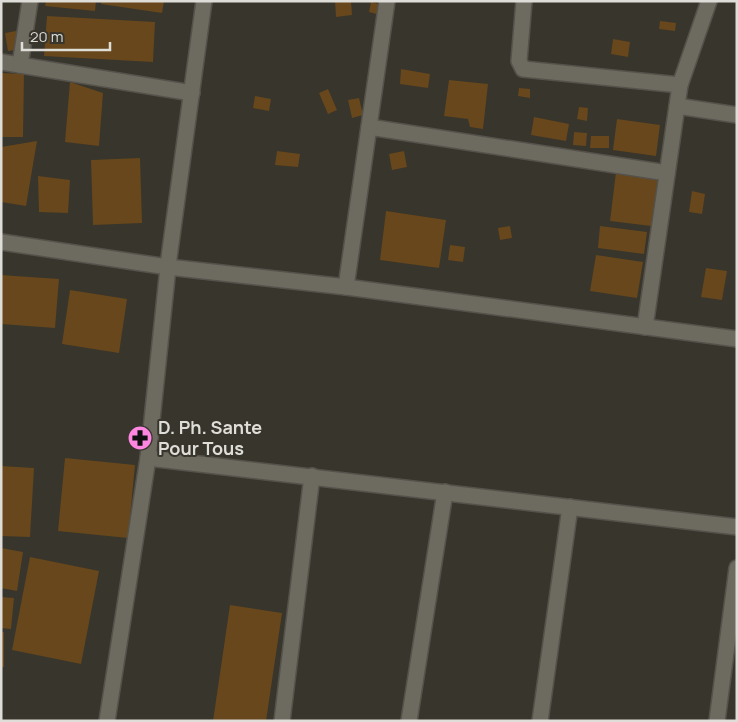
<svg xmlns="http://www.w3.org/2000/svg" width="738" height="722" viewBox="0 0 738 722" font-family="Manrope,sans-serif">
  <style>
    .building { fill: #67471b }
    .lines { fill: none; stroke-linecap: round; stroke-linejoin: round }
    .minor-casing { stroke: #55524b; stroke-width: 18 }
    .minor { stroke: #6d6a60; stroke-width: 15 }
    .labels { text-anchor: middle; stroke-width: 4; stroke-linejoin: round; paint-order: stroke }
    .poi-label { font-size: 18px; font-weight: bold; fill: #dfddd7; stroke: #37352c; text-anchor: start }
  </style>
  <rect width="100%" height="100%" fill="#37352c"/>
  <g class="building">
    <polygon points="46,1 96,1 95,11 45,6"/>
    <polygon points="102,1 164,1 162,13 101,4"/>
    <polygon points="335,1 351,1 352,15 336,17"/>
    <polygon points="371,2 382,5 380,15 369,12"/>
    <polygon points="47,16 155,22 153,62 44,56"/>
    <polygon points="660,21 676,23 675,31 659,29"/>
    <polygon points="16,31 22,49 8,51 5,33"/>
    <polygon points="613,39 630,42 628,57 611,54"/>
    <polygon points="401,69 430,74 428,88 400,84"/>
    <polygon points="1,73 24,74 23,137 1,137"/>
    <polygon points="449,80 488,84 483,129 470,127 468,119 444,116"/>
    <polygon points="70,82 103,93 99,146 65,142"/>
    <polygon points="519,88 530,89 530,98 518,96"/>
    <polygon points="328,89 337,110 328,114 319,93"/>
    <polygon points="255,96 271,99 269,111 253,108"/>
    <polygon points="359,98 363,115 352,118 348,100"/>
    <polygon points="579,107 588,108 587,121 577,119"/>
    <polygon points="534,117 569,124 566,141 531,135"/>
    <polygon points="617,119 660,125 656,156 613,150"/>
    <polygon points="574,132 587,133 586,146 573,145"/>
    <polygon points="591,136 609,136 609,148 590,148"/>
    <polygon points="37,141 26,206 1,202 1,147"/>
    <polygon points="277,151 300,154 298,167 275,165"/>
    <polygon points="404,151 407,167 392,170 389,154"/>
    <polygon points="140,158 142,223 93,225 91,160"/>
    <polygon points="616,172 658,178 651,226 610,221"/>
    <polygon points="38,176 70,180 68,213 39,212"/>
    <polygon points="692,191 705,194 702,214 689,212"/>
    <polygon points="386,211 446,220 439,268 380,260"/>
    <polygon points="510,226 512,238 500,240 498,228"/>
    <polygon points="600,226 647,232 644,254 598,248"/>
    <polygon points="450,245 465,247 463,262 448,260"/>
    <polygon points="596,255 643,262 637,298 590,291"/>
    <polygon points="706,268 727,271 722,300 701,297"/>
    <polygon points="1,275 59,279 55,328 1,324"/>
    <polygon points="70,290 127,299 119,353 62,344"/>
    <polygon points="65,458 135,465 128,538 58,531"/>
    <polygon points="1,466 34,468 30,537 1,536"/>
    <polygon points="1,548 23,552 17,591 1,588"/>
    <polygon points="30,557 99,571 81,664 12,650"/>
    <polygon points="1,597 14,598 11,629 1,628"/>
    <polygon points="230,605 282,613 266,721 213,721"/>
    <rect x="1" y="632" width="3" height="35"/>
  </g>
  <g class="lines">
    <defs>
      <g id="minor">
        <polyline points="524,1 519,61 523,69 680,85"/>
        <polyline points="1,62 192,93"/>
        <polyline points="20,65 30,1"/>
        <polyline points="677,106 737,115"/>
        <polyline points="369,127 667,173"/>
        <polyline points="1,242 168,267 346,287 737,339"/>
        <polyline points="346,287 387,1"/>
        <polyline points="645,327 680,85 709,1"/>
        <polyline points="148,458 737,527"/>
        <polyline points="107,721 148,458 169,258 204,1"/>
        <polyline points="282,721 312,476"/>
        <polyline points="409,721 445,492"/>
        <polyline points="540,721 570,507"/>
        <polyline points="717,721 737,568"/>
      </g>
    </defs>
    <use href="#minor" class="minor-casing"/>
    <use href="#minor" class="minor"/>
  </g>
  <defs>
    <symbol id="pharmacy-disc" viewBox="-11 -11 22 22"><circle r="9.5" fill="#fd86e1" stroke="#37352c"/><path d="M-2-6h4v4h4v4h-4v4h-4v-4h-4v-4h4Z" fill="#111"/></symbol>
  </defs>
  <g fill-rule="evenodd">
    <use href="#pharmacy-disc" x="126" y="424" width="28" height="28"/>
  </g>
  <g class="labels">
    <g class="poi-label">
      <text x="158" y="434">D. Ph. Sante<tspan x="158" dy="21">Pour Tous</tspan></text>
    </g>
  </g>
  <rect width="738" height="722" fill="none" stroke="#dfddd7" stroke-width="5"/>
  <path d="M22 42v8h88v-8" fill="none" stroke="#dfddd7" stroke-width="2.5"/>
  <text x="30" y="42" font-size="15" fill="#dfddd7" stroke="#37352c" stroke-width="4" paint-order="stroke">20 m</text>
</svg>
